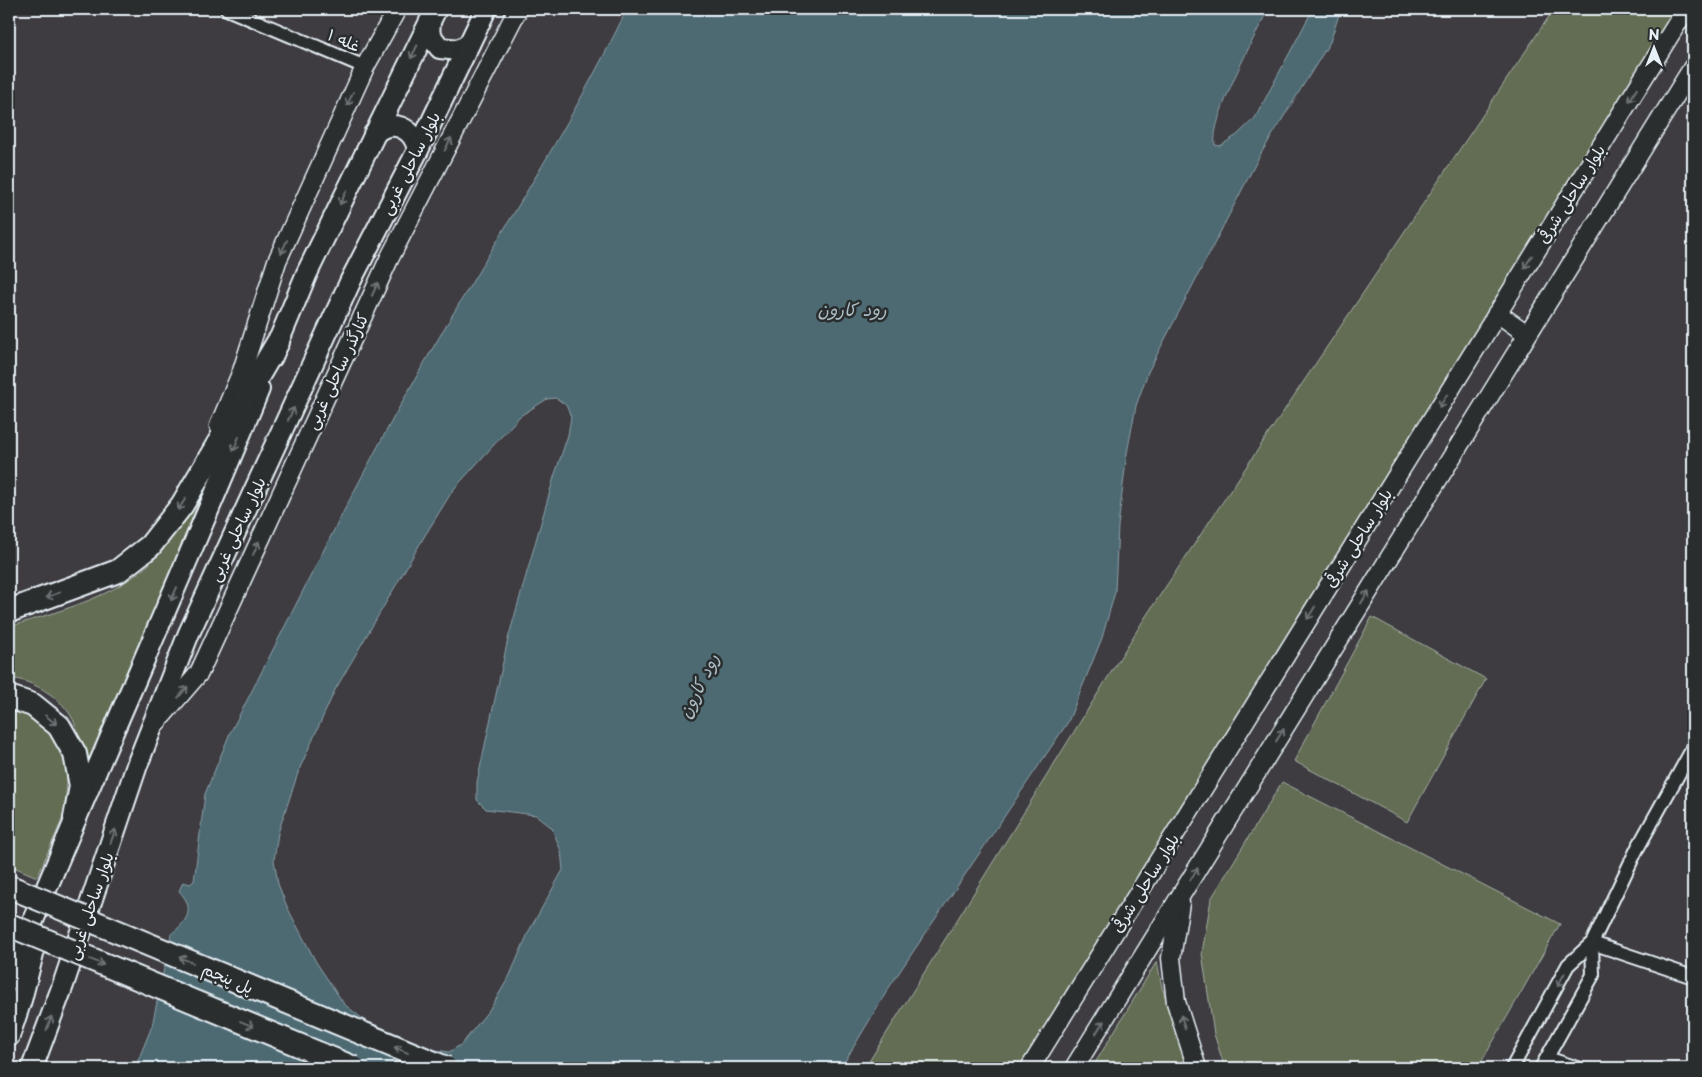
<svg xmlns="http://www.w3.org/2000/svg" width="1702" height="1077" viewBox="0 0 1702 1077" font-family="'Playpen Sans','Playpen Sans Arabic',sans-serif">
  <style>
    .green { fill: #626d53; stroke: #a5afa6 }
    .water { fill: #4e6a73; stroke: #8ca0a8; fill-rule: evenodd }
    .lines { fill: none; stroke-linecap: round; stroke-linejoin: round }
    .street-casing { stroke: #e8f1f8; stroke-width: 16 }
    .secondary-casing { stroke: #e8f1f8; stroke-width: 21 }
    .primary-casing { stroke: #e8f1f8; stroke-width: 24 }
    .highway-casing { stroke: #e8f1f8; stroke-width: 26 }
    .street { stroke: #2a2d2e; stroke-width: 12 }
    .secondary { stroke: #2a2d2e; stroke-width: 18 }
    .primary { stroke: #2a2d2e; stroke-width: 20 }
    .highway { stroke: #2a2d2e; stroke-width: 22 }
    .highway-bridge-casing { stroke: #e8f1f8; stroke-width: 26; stroke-linecap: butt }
    .highway-bridge { stroke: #2a2d2e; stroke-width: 22 }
    .oneway { stroke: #6c7275 }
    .labels { text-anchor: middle; stroke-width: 5; stroke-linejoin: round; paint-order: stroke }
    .street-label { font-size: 16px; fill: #e8f1f8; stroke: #2a2d2e }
    .water-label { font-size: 18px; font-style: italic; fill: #aabbc3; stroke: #2a2d2e }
  </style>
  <rect width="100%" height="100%" fill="#3e3c41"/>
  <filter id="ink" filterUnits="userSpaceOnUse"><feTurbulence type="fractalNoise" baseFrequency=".02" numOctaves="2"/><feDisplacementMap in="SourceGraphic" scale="10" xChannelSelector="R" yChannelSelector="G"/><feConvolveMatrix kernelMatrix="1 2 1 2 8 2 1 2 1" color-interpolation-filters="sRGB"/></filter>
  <g filter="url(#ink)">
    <g class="green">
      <polygon points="1554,9 1686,9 1031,1068 865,1068 1146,616"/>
      <path d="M 209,477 L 84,782 C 82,763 82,742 75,724 C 66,700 34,680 9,678 L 9,627 C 63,609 126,596 164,548 C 181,526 194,501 209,477 Z"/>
      <polygon points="1372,617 1486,679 1407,822 1294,761"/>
      <polygon points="9,698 40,713 64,751 67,782 64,815 37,877 9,865"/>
      <polygon points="1282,782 1560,924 1478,1068 1225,1068 1214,1034 1202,953 1211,899"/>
      <polygon points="1157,961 1162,987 1188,1068 1092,1068"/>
    </g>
    <path class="water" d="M 627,9 L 1268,9 C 1255,37 1210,118 1215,145 L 1220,146 L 1237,135 L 1255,118 L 1313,9 L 1341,9 L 1330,42 L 1260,155 L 1148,372 L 1136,406 L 1127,453 L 1118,526 L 1115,592 L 1102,638 L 1068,722 L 890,986 L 841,1068 L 135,1068 L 152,1026 L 171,934 C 187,922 196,909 179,891 L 183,882 L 190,884 L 194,881 L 205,794 L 230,733 C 294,611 354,485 423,365 C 491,247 568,132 627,9 ZM 556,398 L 566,405 L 571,417 L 568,435 L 554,477 L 508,639 L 477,782 L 477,800 L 486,809 L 536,815 L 552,828 L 561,851 L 563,870 L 529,931 L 510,975 L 492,1006 L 462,1044 L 449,1052 L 436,1050 L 364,1020 L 344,1004 L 316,962 L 288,909 L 278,884 L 274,860 L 278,833 L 299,770 L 335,690 L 424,537 L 453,490 L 520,416 L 547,399 Z"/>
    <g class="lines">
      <defs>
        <g id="street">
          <polyline points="227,9 365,67"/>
          <polyline points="1592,943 1693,977"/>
          <polyline points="1547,1058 1578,1068"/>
          <polyline points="1512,1068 1568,965 1592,943 1637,849 1693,748"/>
          <polyline points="1541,1068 1593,975 1592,943"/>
        </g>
        <g id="secondary">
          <polyline points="1497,313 1527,334"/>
          <polyline points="219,426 242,371 277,261 365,67 397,9"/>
          <polyline points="156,723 199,673 389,259 518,9"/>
          <polyline points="1180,903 1171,958 1176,1002 1197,1068"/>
          <polyline points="1030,1068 1686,9"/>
          <polyline points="1074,1068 1693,67"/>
        </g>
        <g id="primary">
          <polyline points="430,22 429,34 440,48 459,50 469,44"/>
          <path d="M 374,134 C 391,118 414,127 418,150"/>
          <polyline points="272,357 307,273 436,9"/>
          <path d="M 9,979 C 89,781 178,587 259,389"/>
          <polyline points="9,1036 21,1000 37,938"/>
          <polyline points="32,1068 63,985 137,765 189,633 351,280 418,150 486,9"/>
        </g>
        <g id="highway">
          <polyline points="9,611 118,571 150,546 182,505 278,342"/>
          <polyline points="9,697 33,705 59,726 75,754 81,786 75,818"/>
        </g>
      </defs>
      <use href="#street" class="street-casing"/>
      <use href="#secondary" class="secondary-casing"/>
      <use href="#primary" class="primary-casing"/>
      <use href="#highway" class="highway-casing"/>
      <use href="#street" class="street"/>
      <use href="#secondary" class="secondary"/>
      <use href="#primary" class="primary"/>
      <use href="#highway" class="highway"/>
      <defs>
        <g id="highway-bridge">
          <polyline points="10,887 446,1068"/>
          <polyline points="9,925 354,1068"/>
        </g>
      </defs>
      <use href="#highway-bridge" class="highway-bridge-casing"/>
      <use href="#highway-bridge" class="highway-bridge"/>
    </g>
    <defs><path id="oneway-shaft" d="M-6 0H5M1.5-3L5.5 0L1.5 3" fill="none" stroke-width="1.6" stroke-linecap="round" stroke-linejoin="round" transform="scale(1.25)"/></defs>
    <g class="oneway">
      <use href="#oneway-shaft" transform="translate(414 52) rotate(117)"/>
      <use href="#oneway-shaft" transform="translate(1633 95) rotate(122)"/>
      <use href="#oneway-shaft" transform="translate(350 99) rotate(114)"/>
      <use href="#oneway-shaft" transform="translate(448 144) rotate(-63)"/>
      <use href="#oneway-shaft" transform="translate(343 198) rotate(116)"/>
      <use href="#oneway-shaft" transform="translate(284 247) rotate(114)"/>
      <use href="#oneway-shaft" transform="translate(1528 262) rotate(122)"/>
      <use href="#oneway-shaft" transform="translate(375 289) rotate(-65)"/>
      <use href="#oneway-shaft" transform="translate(1443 401) rotate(122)"/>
      <use href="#oneway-shaft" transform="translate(291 414) rotate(-65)"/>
      <use href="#oneway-shaft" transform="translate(236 444) rotate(112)"/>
      <use href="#oneway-shaft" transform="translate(182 504) rotate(124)"/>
      <use href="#oneway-shaft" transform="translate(256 548) rotate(-66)"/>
      <use href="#oneway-shaft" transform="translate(174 594) rotate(114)"/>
      <use href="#oneway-shaft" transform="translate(53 595) rotate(160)"/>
      <use href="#oneway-shaft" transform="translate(1365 597) rotate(-58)"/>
      <use href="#oneway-shaft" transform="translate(1311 613) rotate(122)"/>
      <use href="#oneway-shaft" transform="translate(183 692) rotate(-50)"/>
      <use href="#oneway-shaft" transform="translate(51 720) rotate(39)"/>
      <use href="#oneway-shaft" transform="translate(1280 735) rotate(-58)"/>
      <use href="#oneway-shaft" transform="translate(113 836) rotate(-71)"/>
      <use href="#oneway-shaft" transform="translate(1194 874) rotate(-58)"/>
      <use href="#oneway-shaft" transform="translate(186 960) rotate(-157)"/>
      <use href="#oneway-shaft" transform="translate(97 962) rotate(23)"/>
      <use href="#oneway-shaft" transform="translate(1561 980) rotate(118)"/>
      <use href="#oneway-shaft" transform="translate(1183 1022) rotate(-108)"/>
      <use href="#oneway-shaft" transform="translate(49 1023) rotate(-70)"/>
      <use href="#oneway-shaft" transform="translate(247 1024) rotate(23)"/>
      <use href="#oneway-shaft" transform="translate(1100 1027) rotate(-58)"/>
      <use href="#oneway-shaft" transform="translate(401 1050) rotate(-157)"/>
    </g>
  </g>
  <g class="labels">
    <g class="street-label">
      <text transform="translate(344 40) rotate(23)" y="6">غله ۱</text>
      <text transform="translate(410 163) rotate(-63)" y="6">بلوار ساحلی غربی</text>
      <text transform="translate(1571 194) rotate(-58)" y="6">بلوار ساحلی شرقی</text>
      <text transform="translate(337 371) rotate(-65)" y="6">کنارگذر ساحلی غربی</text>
      <text transform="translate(237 529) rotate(-65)" y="6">بلوار ساحلی غربی</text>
      <text transform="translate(1358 538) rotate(-58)" y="6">بلوار ساحلی شرقی</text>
      <text transform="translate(1145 883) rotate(-58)" y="6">بلوار ساحلی شرقی</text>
      <text transform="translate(90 906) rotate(-71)" y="6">بلوار ساحلی غربی</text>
      <text transform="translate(228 978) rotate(23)" y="6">پل پنجم</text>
    </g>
    <g class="water-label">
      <text x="852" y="316">رود کارون</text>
      <text transform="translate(699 686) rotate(-64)" y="6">رود کارون</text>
    </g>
  </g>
  <rect width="1702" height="1077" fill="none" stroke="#2a2d2e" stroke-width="30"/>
  <rect x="15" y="15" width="1672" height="1047" fill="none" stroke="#e8f1f8" stroke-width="2" filter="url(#ink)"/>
  <g transform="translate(1654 48)" stroke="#2a2d2e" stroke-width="4" paint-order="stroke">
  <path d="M0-4L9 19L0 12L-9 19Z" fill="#e8f1f8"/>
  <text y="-8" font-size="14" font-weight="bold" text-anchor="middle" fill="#e8f1f8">N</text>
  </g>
</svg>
